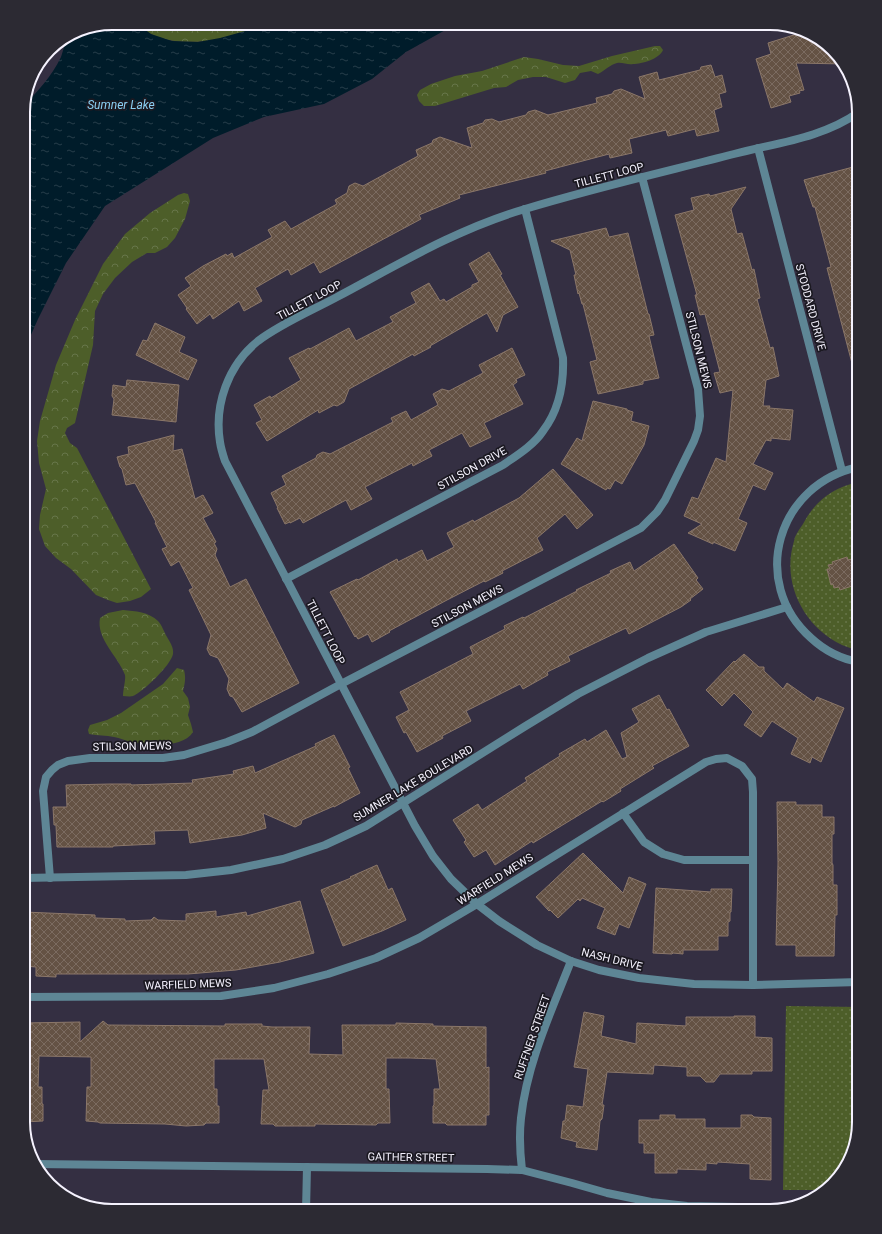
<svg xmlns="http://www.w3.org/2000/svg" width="882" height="1234" viewBox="0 0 882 1234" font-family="Roboto,sans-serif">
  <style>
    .forest { fill: url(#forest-crowns) }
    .park { fill: url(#park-dots) }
    .water { fill: url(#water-ripples) }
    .building { fill: url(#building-cross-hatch); stroke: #8b7769 }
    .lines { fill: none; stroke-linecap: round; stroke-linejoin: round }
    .lane { stroke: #5e8695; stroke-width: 8 }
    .street { stroke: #5e8695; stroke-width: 8 }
    .labels { text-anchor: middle; stroke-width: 3.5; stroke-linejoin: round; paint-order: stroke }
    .street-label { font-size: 11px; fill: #f5f2fe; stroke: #1b1921 }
    .water-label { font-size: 12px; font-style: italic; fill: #8acef2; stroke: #1b1921 }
    .rim { fill: none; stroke: #f5f2fe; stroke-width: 2 }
  </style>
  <defs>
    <pattern id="forest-crowns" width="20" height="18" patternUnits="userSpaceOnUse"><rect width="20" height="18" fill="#4d5e29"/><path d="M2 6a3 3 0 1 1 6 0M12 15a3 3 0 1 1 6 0" fill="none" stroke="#677649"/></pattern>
    <pattern id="park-dots" width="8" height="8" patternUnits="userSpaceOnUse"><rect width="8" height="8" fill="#4d5e29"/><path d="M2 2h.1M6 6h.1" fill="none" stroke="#677649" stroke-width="1.8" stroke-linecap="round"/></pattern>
    <pattern id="water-ripples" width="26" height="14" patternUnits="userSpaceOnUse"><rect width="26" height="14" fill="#001c2a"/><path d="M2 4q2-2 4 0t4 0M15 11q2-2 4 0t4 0" fill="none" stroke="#263d4a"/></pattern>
    <pattern id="building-cross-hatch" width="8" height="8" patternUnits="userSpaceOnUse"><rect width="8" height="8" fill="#645244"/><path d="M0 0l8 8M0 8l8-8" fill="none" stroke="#7b6b60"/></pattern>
  </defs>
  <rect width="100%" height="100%" fill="#342f42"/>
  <g class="forest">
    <path d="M 136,23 L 271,23 C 239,37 183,51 151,34 C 146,32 141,27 136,23 Z"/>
    <path d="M 655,46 L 660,46 L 663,50 C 659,59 642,64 633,64 C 628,65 622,62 617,63 C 611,64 604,71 598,74 L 591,71 L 580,73 L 575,80 L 565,83 L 546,77 L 533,77 L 518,80 L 506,87 L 494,88 L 435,106 L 424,106 L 419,101 L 417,95 L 420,90 L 431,84 L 455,76 L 482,71 L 524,57 L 538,59 L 563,65 L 579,66 L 612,56 Z"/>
    <polygon points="184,193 188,194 190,201 185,219 175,238 167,247 155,253 147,253 132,262 115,278 103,294 95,311 93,345 75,423 67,428 65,433 70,443 77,448 151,589 141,597 130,601 117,603 108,600 96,595 71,569 56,558 45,546 39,529 40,515 46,489 39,463 37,441 40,421 56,365 75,320 103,264 125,234 150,213 178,195"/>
    <path d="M 123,610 C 135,611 149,612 158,621 C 162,625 164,632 167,637 C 170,642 174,648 173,654 C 171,665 143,692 133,696 C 130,697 126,696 123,696 C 123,690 126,679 125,675 C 118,656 96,639 100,618 L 108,613 Z"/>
    <path d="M 177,668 L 184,670 C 186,678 185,683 183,691 L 188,698 L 190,707 L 188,715 L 191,724 L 193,732 C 182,749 149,745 132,742 C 126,741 120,738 114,737 C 106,735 98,736 89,734 L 88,730 L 90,725 L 107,720 L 121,713 L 163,684 Z"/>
  </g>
  <g class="park">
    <path d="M 859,482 L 859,650 C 853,649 847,647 842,645 C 806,628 784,588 792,549 C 793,545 794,541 795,537 C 797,533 800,528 803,524 C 815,501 833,487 859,482 Z"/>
    <polygon points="786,1006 859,1007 859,1122 847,1167 824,1190 783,1190"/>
  </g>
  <path class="water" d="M 112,23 L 136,23 L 151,34 L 172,41 L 198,42 L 220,38 L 260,27 L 271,23 L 461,23 L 449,28 L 406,52 L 372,79 L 324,104 L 264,117 L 213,138 L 105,206 L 66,263 L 38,319 L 23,353 L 23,107 C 37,92 52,76 61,57 C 63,51 66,38 70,35 C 81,26 99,26 112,23 Z"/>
  <g class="building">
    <polygon points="801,31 815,35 844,64 796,63 804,90 799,91 800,93 789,96 791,102 771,108 756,59 771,54 768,43 797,34"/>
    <polygon points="711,65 715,77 722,75 726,92 719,94 722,107 714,110 719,131 697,136 695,129 668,136 666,130 629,139 632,153 610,158 609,154 545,171 546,173 459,195 460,198 419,215 421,219 320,273 314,262 291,275 288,269 255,288 262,301 244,311 239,301 213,319 210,314 197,324 186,309 187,308 178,295 191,286 185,278 203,266 226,254 227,256 232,253 234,258 272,237 268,230 285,221 291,229 337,204 335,200 347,193 349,186 355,183 363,186 418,156 416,150 432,143 433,140 440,137 472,148 467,128 483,123 485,120 492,119 499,122 526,115 528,112 535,110 548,115 597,103 596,98 612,94 614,91 621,89 645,99 639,77 657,72 659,80 700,70 701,67"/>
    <polygon points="853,167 855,176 859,175 859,199 853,200 859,222 859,370 854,371 827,268 831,267 815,207 813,207 804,180"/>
    <polygon points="746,187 731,209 737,234 742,233 752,270 754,269 760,298 757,299 770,348 773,347 779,376 766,380 763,406 770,406 769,408 793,410 790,440 771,438 771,441 766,440 753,464 773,473 765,490 753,485 738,519 747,523 735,551 713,542 713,544 688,533 702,524 684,516 692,497 698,499 716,458 726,462 733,390 720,393 714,373 720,372 705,314 700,315 695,295 697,295 675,215 694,210 691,198 709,194 710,196"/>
    <polygon points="606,228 609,237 628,233 648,314 649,314 654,335 649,336 659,378 643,381 643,384 598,394 590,362 597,360 583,304 582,304 579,293 578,294 574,275 576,275 570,250 551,241"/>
    <polygon points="489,252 502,274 500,275 518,307 503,315 497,332 487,313 430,346 431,347 414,356 413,354 349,389 344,402 337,406 334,405 319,413 318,410 267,441 256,423 262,420 254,405 270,396 271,398 301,380 289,358 309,348 310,349 349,328 356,341 393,322 390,317 416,303 411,293 429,283 440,301 444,299 446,302 472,287 472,285 479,282 469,264"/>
    <polygon points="155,323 185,337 179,352 197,360 188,380 136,355 143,340 147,341"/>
    <polygon points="512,348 525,375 516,379 517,382 513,385 523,404 484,423 491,437 470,447 462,433 429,450 432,456 413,466 412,463 365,487 372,499 351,510 346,500 303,523 300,518 290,523 290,522 285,524 277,508 278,508 271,493 286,485 282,476 316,458 317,455 323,452 330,454 393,422 391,418 406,411 411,420 438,405 433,394 442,389 449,391 483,373 479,365"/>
    <polygon points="127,380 179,385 176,422 112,415 114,399 112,396 113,385 126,387"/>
    <polygon points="593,401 627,409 627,410 633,412 631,421 649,426 644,445 622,484 615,480 610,489 607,488 606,490 561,464 577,438 582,441"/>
    <polygon points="174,435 173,451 182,449 195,499 203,495 213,513 203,518 216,542 214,543 217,549 215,555 230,587 246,579 299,683 242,712 233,697 230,696 227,689 229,679 218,658 210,655 207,649 211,635 189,590 193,588 179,561 171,566 162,549 167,547 155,523 156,522 135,483 126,485 122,469 120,467 117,457 129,454 128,447"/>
    <polygon points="553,469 593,515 577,529 565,514 537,538 543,550 502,571 503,573 485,582 484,581 447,600 389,631 390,632 372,642 368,634 358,639 356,636 355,637 330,592 357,579 358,580 397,559 398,562 422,550 427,561 454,547 447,533 473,520 474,522 519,498"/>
    <polygon points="674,544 698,578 696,580 703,589 690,599 691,600 681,607 629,634 626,628 568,656 570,661 547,672 548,675 523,689 520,684 466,711 471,721 442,736 443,738 417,752 406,732 404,733 396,717 409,710 400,692 473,654 470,647 505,629 504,626 523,617 524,618 577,591 576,590 611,573 610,571 630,562 634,571"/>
    <polygon points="847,557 848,560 852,559 858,582 854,583 855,585 840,590 839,587 834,588 833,584 831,585 827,569 830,569 828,565 833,564 832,562"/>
    <polygon points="744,654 759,667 764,667 764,671 783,689 787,683 814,702 817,697 844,708 821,762 812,757 810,763 791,754 798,738 772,721 761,737 744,725 753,712 734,693 722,706 706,690 734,661 735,662"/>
    <polygon points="659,695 667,710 669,709 689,746 652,766 654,768 620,789 621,791 603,802 602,801 533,843 532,841 495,865 486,850 474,857 464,842 466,840 453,820 478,804 482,810 527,781 525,778 560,756 559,754 585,739 587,742 606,730 622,759 627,757 621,733 639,722 632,709"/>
    <polygon points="334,735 350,767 348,768 360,793 334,807 334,806 302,820 301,824 295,827 263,813 266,828 242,835 190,843 188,830 154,831 155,844 113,846 113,847 57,847 56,825 54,825 53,807 67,807 66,785 110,784 131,784 131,785 193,783 192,780 234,774 233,771 253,766 255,773 316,746 315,744"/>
    <polygon points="777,802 796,802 796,805 822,805 822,817 834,817 834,834 832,834 832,863 833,865 833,885 837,885 837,915 835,915 834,956 796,956 796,945 776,945 778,863"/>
    <polygon points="583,853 623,893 629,877 646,884 629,928 619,924 615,935 597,928 605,908 582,898 580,901 578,899 558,918 550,910 549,911 536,897"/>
    <polygon points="377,865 388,890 392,888 406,920 382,931 343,946 321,890 351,878 350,877"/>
    <polygon points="656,888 711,892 711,889 732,889 731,912 730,912 730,921 728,922 728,936 718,936 718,950 683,950 683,954 673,953 672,954 653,953"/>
    <polygon points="300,901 314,953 280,962 236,970 188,974 56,974 56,977 36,976 36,967 24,966 24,912 95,915 95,918 125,919 125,921 151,920 154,917 158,920 186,921 186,914 216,911 216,917 246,912 247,916"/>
    <polygon points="584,1012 604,1016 601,1036 636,1044 637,1023 686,1026 686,1017 734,1017 734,1016 755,1016 755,1037 772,1038 772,1071 752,1071 752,1074 720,1074 714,1082 706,1082 700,1076 687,1076 687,1067 654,1065 653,1074 607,1072 602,1105 604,1105 602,1119 600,1121 597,1150 576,1147 577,1142 561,1138 563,1121 565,1121 567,1105 583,1107 588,1069 574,1067"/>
    <polygon points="103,1021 108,1025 225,1026 225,1024 262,1024 262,1026 272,1027 310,1027 309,1054 343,1055 342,1025 396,1025 396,1023 433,1024 433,1026 486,1027 486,1068 489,1067 489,1115 486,1115 486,1125 447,1125 445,1123 433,1123 433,1106 434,1105 434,1089 440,1089 436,1059 410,1058 386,1058 386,1089 389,1089 390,1123 378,1123 376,1125 315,1124 315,1126 275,1126 273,1124 261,1124 263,1090 269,1090 264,1059 214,1059 214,1089 217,1089 217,1106 219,1106 219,1123 206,1123 204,1125 186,1126 165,1124 100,1123 98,1122 86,1121 87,1087 91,1087 91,1057 39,1056 38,1087 42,1087 42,1104 43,1104 43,1121 23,1122 23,1023 80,1022 80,1042"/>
    <polygon points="660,1115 675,1115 675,1119 705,1119 705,1128 741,1128 741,1115 752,1115 754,1117 771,1118 771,1180 750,1179 750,1164 717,1162 717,1164 706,1163 706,1170 677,1169 677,1173 655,1173 655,1153 644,1153 644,1143 639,1143 639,1120 660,1120"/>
  </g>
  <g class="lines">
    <g class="lane">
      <polyline points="623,813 644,842 663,854 684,860 753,860"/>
      <polyline points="50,878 43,791 46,777 52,770 58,765 68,761 90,758 163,758 184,755 227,742 252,732 341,684 641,528 657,512 665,500 694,441 698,430 700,416 698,389 642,177"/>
      <polyline points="23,997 221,996 274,988 328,974 376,958 419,938 477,904 706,762 716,759 727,758 742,766 752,779 753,792 753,985"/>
    </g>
    <g class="street">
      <path d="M 859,112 C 823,138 776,143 734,154 C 664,172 594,188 525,209 C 457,229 399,264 337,297 C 311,311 282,323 258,341 C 228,365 214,405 220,442 C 221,449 223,455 225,461 L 415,826 L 433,856 L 451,879 L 477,904 L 499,921 L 537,945 L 571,961 L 599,970 L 639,978 L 694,984 L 753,985 L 859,982"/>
      <polyline points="758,148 842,471"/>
      <path d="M 286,579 L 503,465 C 516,456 534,445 543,431 C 559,410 564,385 563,358 L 525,209"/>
      <path d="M 859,662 C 841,659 824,650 811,638 C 748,582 778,483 859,467"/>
      <polyline points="23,878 186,875 231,870 283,859 325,845 366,826 524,727 578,694 648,658 706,632 787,607"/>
      <polyline points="34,1164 487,1169 522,1170 572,1183 607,1193 651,1202 687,1206 783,1208"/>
      <path d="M 522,1170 C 520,1153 519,1136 521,1118 C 527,1063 551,1012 571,961"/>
      <polyline points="306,1211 307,1167"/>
    </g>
  </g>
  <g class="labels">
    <g class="street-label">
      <text transform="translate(609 175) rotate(-15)" y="4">TILLETT LOOP</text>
      <text transform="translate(309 300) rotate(-28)" y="4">TILLETT LOOP</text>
      <text transform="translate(811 307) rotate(75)" y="4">STODDARD DRIVE</text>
      <text transform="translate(699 350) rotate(76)" y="4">STILSON MEWS</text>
      <text transform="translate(472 468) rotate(-29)" y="4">STILSON DRIVE</text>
      <text transform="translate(467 606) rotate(-28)" y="4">STILSON MEWS</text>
      <text transform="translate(326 632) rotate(63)" y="4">TILLETT LOOP</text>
      <text transform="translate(132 746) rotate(-1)" y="4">STILSON MEWS</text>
      <text transform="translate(413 783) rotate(-31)" y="4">SUMNER LAKE BOULEVARD</text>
      <text transform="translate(495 879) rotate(-32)" y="4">WARFIELD MEWS</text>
      <text transform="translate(612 959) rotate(14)" y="4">NASH DRIVE</text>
      <text transform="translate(188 984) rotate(-2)" y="4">WARFIELD MEWS</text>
      <text transform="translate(532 1037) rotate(-71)" y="4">RUFFNER STREET</text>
      <text transform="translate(411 1157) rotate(1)" y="4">GAITHER STREET</text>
    </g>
    <g class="water-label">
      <text x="121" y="109">Sumner Lake</text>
    </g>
  </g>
  <path d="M0 0H882V1234H0ZM112 30H770A82 82 0 0 1 852 112V1122A82 82 0 0 1 770 1204H112A82 82 0 0 1 30 1122V112A82 82 0 0 1 112 30Z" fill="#2c2a33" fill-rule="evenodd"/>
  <path class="rim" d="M112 30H770A82 82 0 0 1 852 112V1122A82 82 0 0 1 770 1204H112A82 82 0 0 1 30 1122V112A82 82 0 0 1 112 30Z"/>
</svg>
